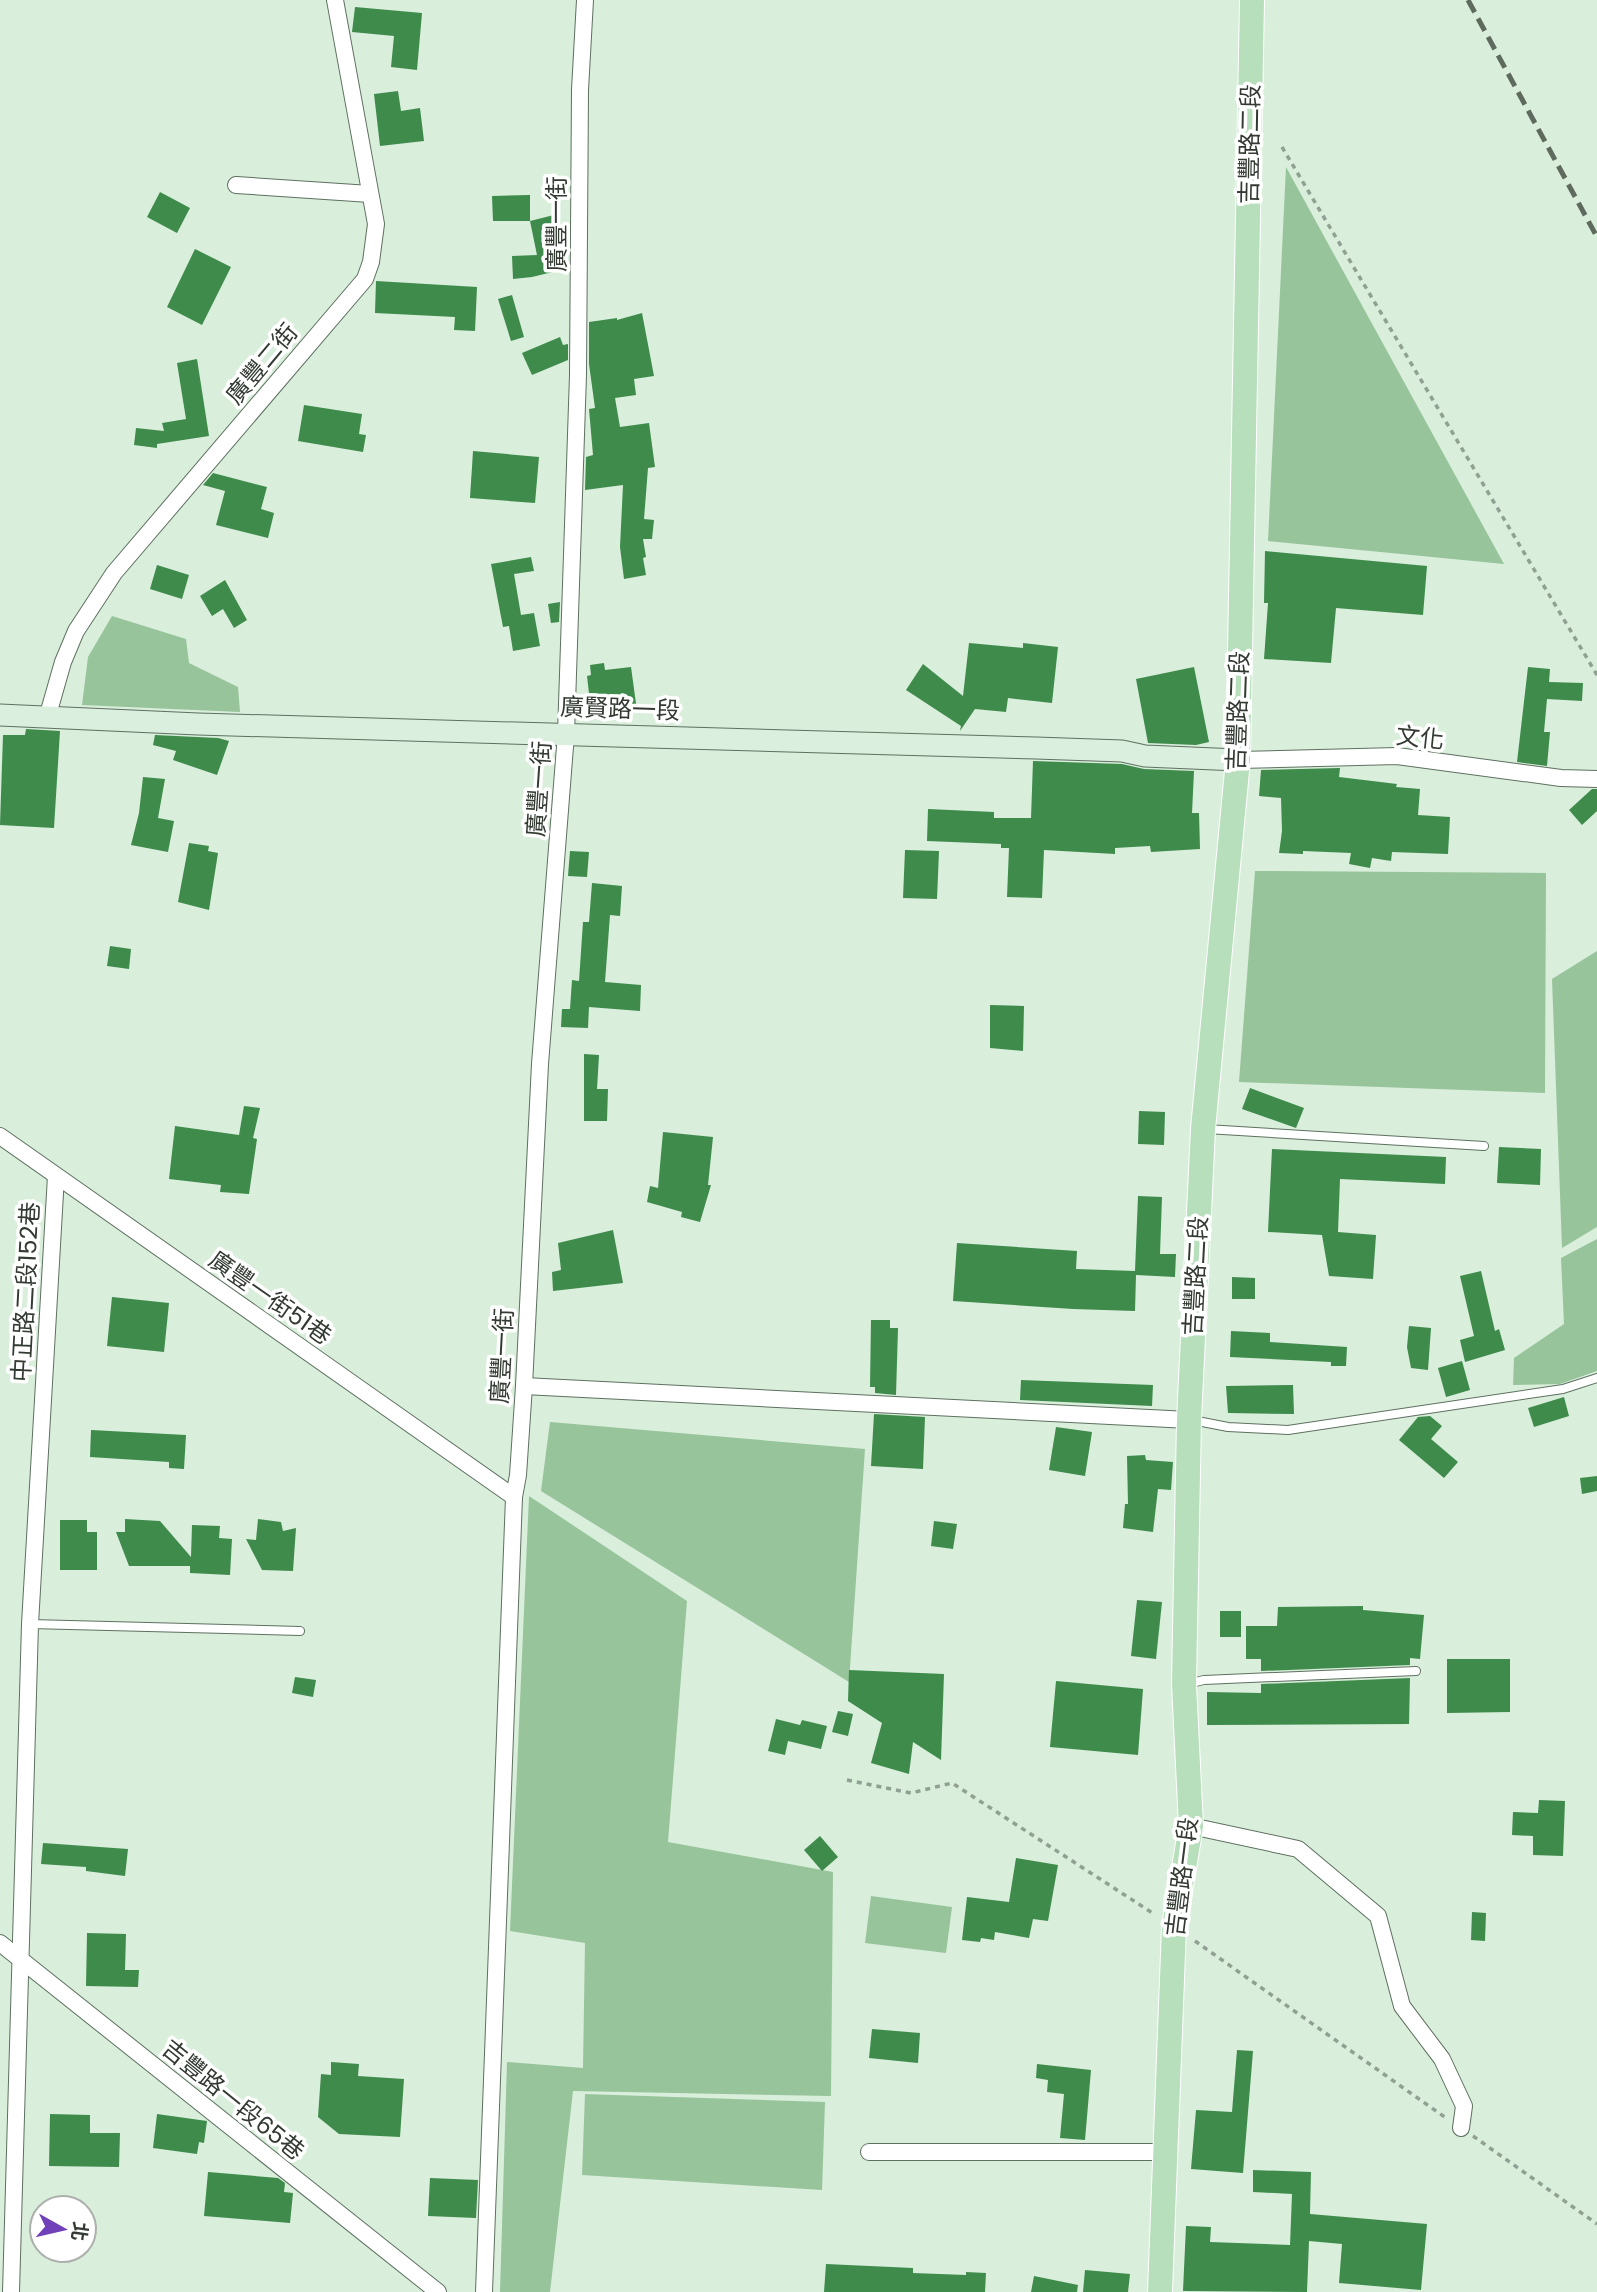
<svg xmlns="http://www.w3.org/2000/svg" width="1597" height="2292" viewBox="0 0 1597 2292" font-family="Poppins,'Noto Sans TC',sans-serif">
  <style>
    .green { fill: #97c49b }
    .building { fill: #3e8b4c }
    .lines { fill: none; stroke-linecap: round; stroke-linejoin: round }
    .lane-casing { stroke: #5e7060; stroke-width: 10 }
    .street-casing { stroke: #5e7060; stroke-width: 18 }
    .secondary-casing { stroke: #5e7060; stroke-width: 23 }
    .primary-casing { stroke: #fff; stroke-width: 26 }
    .path { stroke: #90a092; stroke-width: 3.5; stroke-dasharray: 5 5; stroke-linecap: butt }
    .lane { stroke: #fff; stroke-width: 8 }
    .street { stroke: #fff; stroke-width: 16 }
    .secondary { stroke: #dbefde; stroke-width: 21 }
    .primary { stroke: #b8dfbc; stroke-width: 24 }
    .rail { stroke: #5f6a5f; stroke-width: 5; stroke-dasharray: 14 7; stroke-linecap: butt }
    .labels { text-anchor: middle; stroke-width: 7; stroke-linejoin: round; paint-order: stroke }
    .street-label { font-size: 24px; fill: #323a32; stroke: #fff }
  </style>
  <rect width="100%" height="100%" fill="#d9eedb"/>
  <g class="green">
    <polygon points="1286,167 1504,564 1268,541"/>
    <polygon points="112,616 186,639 189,663 238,687 240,712 82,705 88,657"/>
    <polygon points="1255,871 1546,873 1545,1093 1239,1082"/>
    <polygon points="1597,951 1597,1227 1562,1248 1552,979"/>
    <polygon points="1597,1239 1597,1371 1560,1384 1513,1385 1514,1358 1564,1324 1561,1258"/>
    <polygon points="550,1422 865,1449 849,1682 541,1491"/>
    <polygon points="529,1496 687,1601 668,1842 833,1872 831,2096 573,2091 550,2292 500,2292 507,2062 583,2068 585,1943 510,1931"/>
    <polygon points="871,1896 952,1907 946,1953 865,1943"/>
    <polygon points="585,2094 825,2102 822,2190 582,2175"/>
  </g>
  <g class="building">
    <polygon points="355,7 422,13 417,70 391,67 394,36 352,32"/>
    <polygon points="398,91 401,111 420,108 424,141 380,146 374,94"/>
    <polygon points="160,192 190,208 177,233 147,217"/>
    <polygon points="530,195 530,221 493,221 492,196"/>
    <polygon points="554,215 565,269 532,277 513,279 512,256 537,255 530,221"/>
    <polygon points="195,249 231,267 202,325 167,307"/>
    <polygon points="376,281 477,287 475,331 454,330 455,317 375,313"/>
    <polygon points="512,295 524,337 511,341 498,299"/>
    <polygon points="642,313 654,376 634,379 636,395 615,398 620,427 649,423 655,467 648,468 644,519 654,520 652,539 643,539 646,557 643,558 646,575 624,579 620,547 623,485 585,490 586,457 593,455 589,409 595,408 589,364 589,322 617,318 617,320"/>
    <polygon points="560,337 563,345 568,344 568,360 532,375 522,353"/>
    <polygon points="197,359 209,436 157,444 157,448 134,445 136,428 164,431 162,423 186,419 177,363"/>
    <polygon points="304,405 362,414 359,434 366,435 363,452 298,441"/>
    <polygon points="473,451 539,457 535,503 470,498"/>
    <polygon points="213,473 267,487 261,509 274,513 268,538 216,525 225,491 203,485"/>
    <polygon points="1265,551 1427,566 1423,615 1336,608 1331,663 1264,659 1268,603 1264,603"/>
    <polygon points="531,557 534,571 514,574 521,615 534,613 540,646 513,651 509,626 503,627 491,564"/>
    <polygon points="157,565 189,575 182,599 150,589"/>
    <polygon points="225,580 247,620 234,628 223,609 212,616 200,596"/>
    <polygon points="560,602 559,622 551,623 548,604"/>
    <polygon points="969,643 1023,648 1023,643 1058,647 1052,703 1008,698 1006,712 975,709 960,731 961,726 906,690 923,664 963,696"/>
    <polygon points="604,663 605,670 631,667 637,711 613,714 612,708 591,711 587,676 591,675 590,665"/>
    <polygon points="1194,667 1209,742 1196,745 1148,743 1136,679"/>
    <polygon points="1528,667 1550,669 1549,682 1583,683 1582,701 1547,699 1544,732 1550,732 1547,766 1517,762"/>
    <polygon points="26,729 60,731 54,828 0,825 3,735 25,735"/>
    <polygon points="155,735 218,738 229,741 217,775 173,760 176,751 153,745"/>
    <polygon points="1033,761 1122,764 1144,769 1194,771 1192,813 1199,813 1200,849 1151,852 1150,846 1115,848 1115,854 1044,850 1042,898 1007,897 1009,848 1001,848 1001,844 927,841 928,809 994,812 994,818 1031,818"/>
    <polygon points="1340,768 1339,777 1397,784 1396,787 1420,789 1418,815 1450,817 1448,854 1392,852 1391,861 1372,858 1370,868 1349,864 1351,853 1303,851 1303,854 1279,853 1282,831 1281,798 1259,796 1261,770"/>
    <polygon points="143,777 165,779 158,818 174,821 168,852 131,845 139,813"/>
    <polygon points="1592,789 1597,789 1597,811 1582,825 1569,810"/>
    <polygon points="189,843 209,846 208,851 218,853 209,910 178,902"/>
    <polygon points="905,850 939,851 937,899 903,898"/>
    <polygon points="570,851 589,852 587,877 568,876"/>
    <polygon points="592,883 622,886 620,916 610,915 605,982 641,985 640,1011 589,1007 588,1028 561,1027 562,1009 570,1009 572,980 579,981 583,922 589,922"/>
    <polygon points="110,946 131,949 129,969 107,966"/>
    <polygon points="990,1005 1024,1006 1023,1051 990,1048"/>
    <polygon points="584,1054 599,1055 597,1089 608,1089 607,1121 584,1121"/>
    <polygon points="1250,1088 1304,1108 1296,1128 1242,1109"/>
    <polygon points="244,1106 260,1108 253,1138 257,1139 249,1194 220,1192 221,1185 169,1179 175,1126 239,1135"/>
    <polygon points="1139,1111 1165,1112 1164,1145 1138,1144"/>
    <polygon points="663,1132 713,1137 708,1185 711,1185 700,1222 681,1217 682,1212 647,1202 650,1186 658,1188"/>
    <polygon points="1499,1147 1541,1149 1540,1185 1497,1183"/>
    <polygon points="1272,1149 1446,1157 1445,1184 1340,1179 1338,1232 1376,1235 1373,1279 1329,1276 1322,1235 1268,1232"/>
    <polygon points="1138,1196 1162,1197 1160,1254 1176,1254 1175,1277 1136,1275 1135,1311 1073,1309 953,1301 957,1243 1077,1251 1076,1269 1135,1271"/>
    <polygon points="613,1230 623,1283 553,1291 552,1272 561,1270 558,1243"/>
    <polygon points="1481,1271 1495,1331 1499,1329 1505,1350 1465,1362 1460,1340 1474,1336 1460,1276"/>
    <polygon points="1232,1277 1255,1278 1255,1299 1232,1299"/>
    <polygon points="112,1297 169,1303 164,1352 107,1346"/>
    <polygon points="871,1320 890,1320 890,1328 898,1328 896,1395 875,1393 875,1387 870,1387"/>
    <polygon points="1409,1326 1431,1328 1428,1370 1411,1368 1407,1347"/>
    <polygon points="1231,1331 1270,1333 1270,1342 1347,1347 1346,1366 1331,1366 1331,1362 1230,1357"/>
    <polygon points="1462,1361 1470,1390 1446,1397 1438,1368"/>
    <polygon points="1021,1380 1153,1385 1152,1406 1020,1400"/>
    <polygon points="1293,1385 1294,1414 1228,1413 1226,1386"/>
    <polygon points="1564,1397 1569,1416 1534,1427 1528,1408"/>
    <polygon points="874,1414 925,1417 923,1469 871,1466"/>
    <polygon points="1430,1416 1442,1426 1431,1439 1458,1462 1444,1478 1399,1440 1418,1417"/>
    <polygon points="1056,1427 1092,1432 1085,1476 1049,1470"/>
    <polygon points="91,1430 186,1435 184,1469 169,1468 169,1462 90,1457"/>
    <polygon points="1145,1455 1146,1460 1173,1462 1171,1490 1158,1489 1153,1532 1123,1528 1125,1504 1128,1504 1127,1456"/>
    <polygon points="1597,1476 1597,1491 1582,1494 1580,1478"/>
    <polygon points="125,1519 160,1521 191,1557 192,1525 220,1526 219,1538 232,1539 230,1575 190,1573 190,1566 129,1566 116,1532 125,1532"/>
    <polygon points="258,1519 281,1522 283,1531 296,1528 293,1571 262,1570 246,1539 256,1540"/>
    <polygon points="60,1520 87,1520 87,1532 97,1532 97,1570 60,1570"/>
    <polygon points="934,1521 957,1524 953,1549 931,1546"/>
    <polygon points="1137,1600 1162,1602 1156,1659 1131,1656"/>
    <polygon points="1363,1606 1363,1610 1424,1615 1420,1659 1410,1658 1410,1665 1261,1671 1261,1659 1246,1659 1246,1626 1277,1626 1278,1607"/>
    <rect x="1220" y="1611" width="21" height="26"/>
    <polygon points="1447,1659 1510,1659 1510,1712 1447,1713"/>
    <polygon points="849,1670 944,1674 941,1760 913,1742 909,1774 871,1763 882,1723 848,1701"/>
    <polygon points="295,1677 316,1680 313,1697 292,1693"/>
    <polygon points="1410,1678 1409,1724 1207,1725 1207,1692 1261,1693 1261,1684"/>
    <polygon points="1056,1681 1143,1689 1138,1755 1050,1747"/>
    <polygon points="838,1711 853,1714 848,1736 832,1732"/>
    <polygon points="776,1719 800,1725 802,1720 827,1726 821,1749 788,1741 785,1755 768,1751"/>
    <polygon points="1539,1800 1565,1801 1563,1856 1533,1855 1533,1836 1512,1835 1513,1812 1538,1813"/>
    <polygon points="820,1836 838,1857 822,1871 804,1850"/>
    <polygon points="43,1843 128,1849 125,1876 86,1871 86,1867 41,1864"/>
    <polygon points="1016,1858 1058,1865 1048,1921 1033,1919 1029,1938 995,1932 994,1940 981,1938 980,1942 962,1940 967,1897 1009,1902"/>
    <polygon points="1472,1912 1486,1913 1485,1941 1471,1940"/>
    <polygon points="87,1933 126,1934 125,1970 139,1970 138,1987 86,1986"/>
    <polygon points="872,2029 920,2033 918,2063 869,2058"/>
    <polygon points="1237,2050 1253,2051 1243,2173 1191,2169 1196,2110 1232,2112"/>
    <polygon points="331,2062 359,2064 358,2076 404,2079 400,2137 339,2134 318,2117 321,2074 331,2075"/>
    <polygon points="1037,2064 1091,2070 1085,2140 1060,2138 1064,2094 1047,2092 1048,2080 1036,2078"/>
    <polygon points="50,2114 90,2115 90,2133 120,2133 119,2167 49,2166"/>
    <polygon points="157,2114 207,2121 204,2143 199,2142 197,2154 153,2148"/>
    <polygon points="1253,2170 1311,2172 1310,2214 1427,2224 1421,2290 1339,2283 1342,2244 1309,2241 1307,2292 1183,2291 1186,2226 1211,2227 1210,2242 1290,2245 1292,2194 1253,2192"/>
    <polygon points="208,2172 278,2178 285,2183 284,2192 293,2193 290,2223 204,2216"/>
    <polygon points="430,2178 478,2180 476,2218 428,2216"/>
    <polygon points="826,2264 913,2268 913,2273 966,2275 966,2272 986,2273 985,2292 824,2292"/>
    <polygon points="1085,2270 1130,2274 1128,2292 1083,2292"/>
    <polygon points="1034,2276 1078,2285 1077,2292 1031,2292"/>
  </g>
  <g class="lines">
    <defs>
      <g id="lane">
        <polyline points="1206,1129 1484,1146"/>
        <polyline points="1192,1420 1228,1427 1288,1430 1563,1389 1597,1378"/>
        <polyline points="30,1624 300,1631"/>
        <polyline points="1187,1684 1204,1680 1416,1671"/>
      </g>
      <g id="street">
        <polyline points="236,185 370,194"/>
        <polyline points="47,718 63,662 76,631 114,573 365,279 371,262 376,224 335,0"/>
        <polyline points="1238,760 1397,756 1561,778 1597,779"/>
        <polyline points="0,1136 514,1497"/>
        <polyline points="524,1386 1189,1420"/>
        <polyline points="1191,1826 1298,1849 1378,1916 1402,2006 1442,2059 1464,2106 1461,2128"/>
        <polyline points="0,1943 438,2292"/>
        <polyline points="869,2152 1166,2152"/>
        <polyline points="11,2292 30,1624 56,1176"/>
        <polyline points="484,2292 514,1497 518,1475 524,1386 540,1064 566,734 578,375 580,90 585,0"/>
      </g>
      <polyline id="secondary" points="0,715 198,724 1036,748 1122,751 1145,756 1238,760"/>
      <polyline id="primary" points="1160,2292 1174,1927 1191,1826 1184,1684 1189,1420 1203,1129 1238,760 1252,0"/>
    </defs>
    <use href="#lane" class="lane-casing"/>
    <use href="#street" class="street-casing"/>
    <use href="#secondary" class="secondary-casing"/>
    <use href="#primary" class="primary-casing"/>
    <g class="path">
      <polyline points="1282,147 1597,675"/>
      <polyline points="847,1780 911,1793 952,1783 1154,1914"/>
      <polyline points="1195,1941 1446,2118"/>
      <polyline points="1473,2136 1597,2224"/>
    </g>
    <use href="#lane" class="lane"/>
    <use href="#street" class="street"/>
    <use href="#secondary" class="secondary"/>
    <use href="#primary" class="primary"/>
    <polyline class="rail" points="1468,0 1597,237"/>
  </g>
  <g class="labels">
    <g class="street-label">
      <text transform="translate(1250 144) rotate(-89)" y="8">吉豐路二段</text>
      <text transform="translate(557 224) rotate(-90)" y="8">廣豐一街</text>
      <text transform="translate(262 364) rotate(-50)" y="8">廣豐二街</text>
      <text transform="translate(620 709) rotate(2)" y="8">廣賢路一段</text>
      <text transform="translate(1238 711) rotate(-88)" y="8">吉豐路二段</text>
      <text transform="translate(1420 738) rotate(6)" y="8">文化</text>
      <text transform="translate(539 789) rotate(-86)" y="8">廣豐一街</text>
      <text transform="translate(1196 1276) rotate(-87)" y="8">吉豐路二段</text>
      <text transform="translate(26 1292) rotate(-87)" y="8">中正路二段152巷</text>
      <text transform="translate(270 1298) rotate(35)" y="8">廣豐一街51巷</text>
      <text transform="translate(502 1356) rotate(-87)" y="8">廣豐一街</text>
      <text transform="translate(1182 1877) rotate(-83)" y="8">吉豐路一段</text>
      <text transform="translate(233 2100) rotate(39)" y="8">吉豐路一段65巷</text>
    </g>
  </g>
  <g transform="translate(63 2229) rotate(98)"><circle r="33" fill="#ffffff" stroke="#adb0ad" stroke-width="2"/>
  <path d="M0-5L12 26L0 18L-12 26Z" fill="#7041b9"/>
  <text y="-10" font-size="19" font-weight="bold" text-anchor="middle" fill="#323a32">北</text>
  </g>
</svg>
